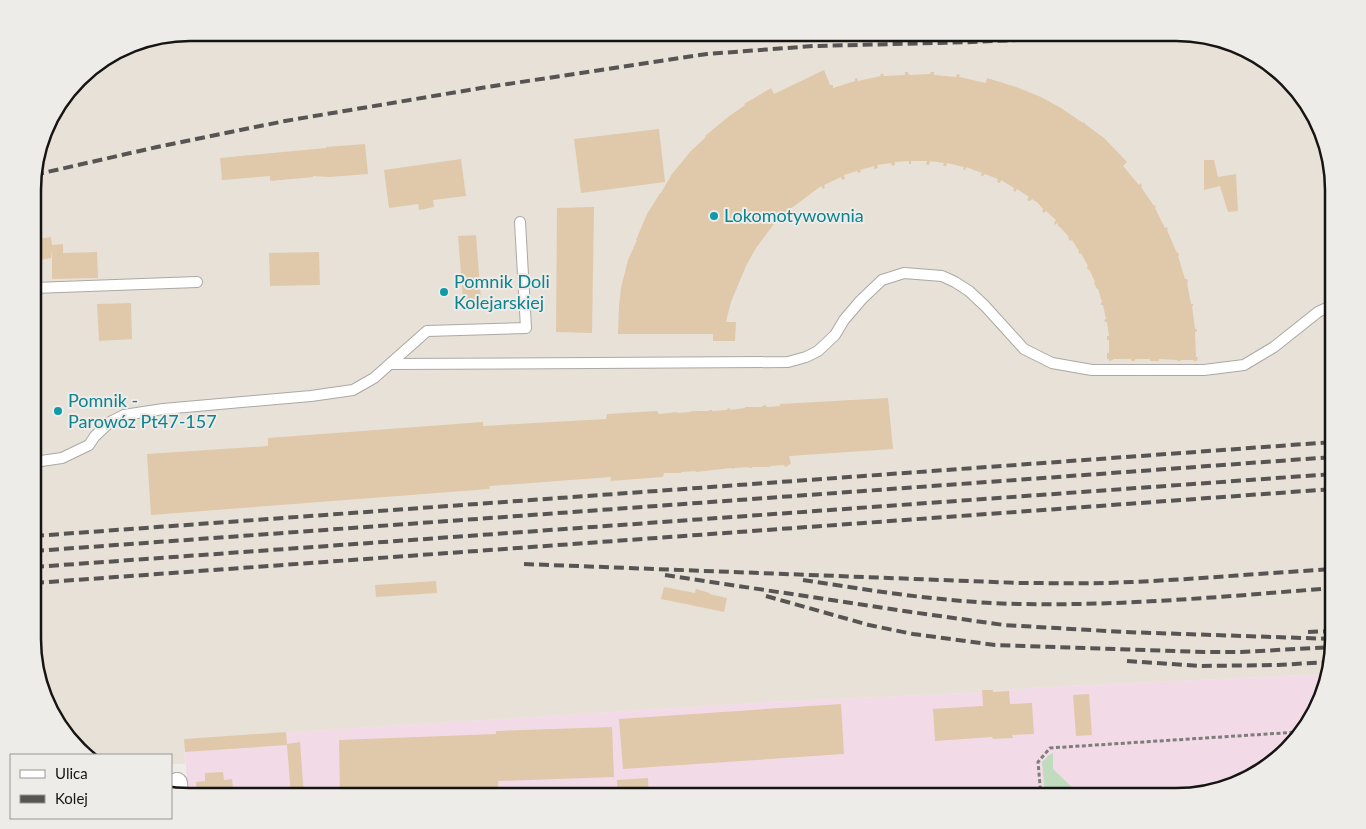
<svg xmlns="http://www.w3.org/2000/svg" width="1366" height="829" viewBox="0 0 1366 829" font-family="Lato,sans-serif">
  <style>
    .commercial { fill: #f2dbe7 }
    .built { fill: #e8e1d7 }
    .green { fill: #c1dbbf }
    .building { fill: #dfc9aa }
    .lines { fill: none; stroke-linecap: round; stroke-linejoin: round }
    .lane-casing { stroke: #aba8a5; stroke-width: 12 }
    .street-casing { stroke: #aba8a5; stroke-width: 22 }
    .path { stroke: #7e7d7a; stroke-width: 3; stroke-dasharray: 4 2.5; stroke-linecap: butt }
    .lane { stroke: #fff; stroke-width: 10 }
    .street { stroke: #fff; stroke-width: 20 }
    .rail { stroke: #575553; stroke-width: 4; stroke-dasharray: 10 5; stroke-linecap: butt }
    .culture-dot { fill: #0f9aa8; stroke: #eeece8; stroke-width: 2 }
    .labels { text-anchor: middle; stroke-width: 4; stroke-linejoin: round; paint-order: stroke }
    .culture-label { font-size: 18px; fill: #0d838f; stroke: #eeece8; text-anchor: start }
    .rim { fill: none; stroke: #161514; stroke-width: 2.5 }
  </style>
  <rect width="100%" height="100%" fill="#eeece8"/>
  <polygon class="commercial" points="1326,674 1312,718 1255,775 1186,796 188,796 184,739 766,702 967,693 1043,687"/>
  <polygon class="built" points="191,33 1176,33 1255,54 1312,111 1333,180 1333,648 1326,674 1043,687 967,693 766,702 184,739 185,764 171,764 171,755 90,755 59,726 34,659 34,170 49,120 86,72 130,44"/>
  <polygon class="green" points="1053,753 1053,769 1081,796 1045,796 1042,762 1049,755"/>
  <g class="building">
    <polygon points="824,70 830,85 833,85 833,88 855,81 855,79 857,78 858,81 881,76 880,74 883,74 884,76 905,75 905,72 908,72 909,75 930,74 931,72 934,72 934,75 956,77 957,74 960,75 959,77 986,83 987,78 1016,87 1041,97 1061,108 1083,123 1084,122 1085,124 1104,138 1127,162 1123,166 1139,185 1141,183 1142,186 1141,187 1154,206 1155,205 1156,207 1155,208 1165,228 1167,227 1168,229 1167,230 1177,253 1178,252 1179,255 1178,256 1185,279 1187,279 1188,282 1187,283 1191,304 1193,304 1193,306 1192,306 1195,329 1197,329 1197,331 1195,332 1196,357 1198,357 1197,361 1194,361 1194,360 1181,360 1181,361 1177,361 1177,360 1159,359 1159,361 1150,361 1150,359 1135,359 1135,361 1131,361 1131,359 1113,359 1113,360 1109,361 1109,359 1107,359 1107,353 1109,353 1109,340 1107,340 1107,336 1109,336 1107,322 1105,322 1104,320 1106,319 1103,305 1101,305 1101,303 1102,302 1098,289 1097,289 1094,283 1095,282 1089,269 1088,270 1087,267 1088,266 1081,253 1080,254 1078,252 1079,251 1072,240 1070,241 1068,238 1069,237 1060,227 1059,227 1057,223 1055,225 1054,223 1056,220 1046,211 1044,213 1042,211 1043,209 1038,203 1032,199 1030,201 1027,200 1029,197 1017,189 1015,192 1013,190 1014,188 1001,180 1000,183 997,182 998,179 985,174 983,176 981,176 982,173 966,167 965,170 963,170 964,167 947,163 946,166 943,166 944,163 930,161 929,165 926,165 927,161 911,161 911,164 909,164 909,161 895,162 895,165 892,166 891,163 877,165 878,168 874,169 874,166 860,170 861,172 858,173 857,171 844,175 845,179 842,180 841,177 824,185 825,188 823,189 821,186 785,213 773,225 756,248 746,266 731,302 726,322 736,322 735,341 713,341 713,334 618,334 619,306 621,288 628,260 637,240 636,240 647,214 659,195 658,195 661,193 672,174 690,152 706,137 705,136 728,117 745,105 744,104 771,88 774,94"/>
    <polygon points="659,129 665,182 581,193 574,139"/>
    <polygon points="365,144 368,174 329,177 313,176 313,177 270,181 270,176 222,180 220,158 326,148 326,147"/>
    <polygon points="461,159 466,196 433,200 434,207 419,210 418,204 389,208 384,170"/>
    <polygon points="1204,160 1214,160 1218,177 1236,174 1238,211 1228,212 1220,186 1204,190"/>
    <polygon points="594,207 592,333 556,332 557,208"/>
    <polygon points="476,235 481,299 463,300 458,236"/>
    <polygon points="51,237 52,245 63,244 63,253 97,252 98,278 52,279 52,251 51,258 34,261 34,240"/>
    <polygon points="319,252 320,285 270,286 269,253"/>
    <polygon points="131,303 132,339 99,341 97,304"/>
    <polygon points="888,398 893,449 789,456 791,464 788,465 788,466 785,467 784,465 770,466 770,467 752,467 752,468 749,468 749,467 734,468 734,469 731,468 695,472 696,471 681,472 681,473 664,473 663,477 610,481 611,477 490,486 489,489 151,515 147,454 268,446 268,438 483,422 483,426 606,419 607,414 657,411 659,414 677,412 677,413 691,412 691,411 709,411 709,410 712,410 712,411 727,410 727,409 730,408 730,410 745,408 745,407 762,407 762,406 766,405 766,407 780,406 780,404"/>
    <polygon points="436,581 437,593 376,597 375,585"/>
    <polygon points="664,587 695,593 696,589 710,593 709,594 727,598 724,612 661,599"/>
    <polygon points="982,690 993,690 993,692 1009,691 1010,704 1032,703 1034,734 1012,735 1013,738 993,739 992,737 935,741 933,709 983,706"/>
    <polygon points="1089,694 1092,735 1076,736 1073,695"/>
    <polygon points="841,704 844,754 623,769 619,719"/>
    <polygon points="612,727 614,777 498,781 499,796 340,796 339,740 496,734 496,731"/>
    <polygon points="286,732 287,744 300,742 304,796 291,796 287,745 185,752 184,739"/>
    <polygon points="223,772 224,780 232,779 234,796 197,796 196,782 205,781 205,773"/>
    <polygon points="648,778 649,796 618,796 617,780"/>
  </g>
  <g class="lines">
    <defs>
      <g id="lane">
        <polyline points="34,288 197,282"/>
        <polyline points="390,364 788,362 806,357 818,351 835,335 844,320 861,300 882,280 904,273 942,276 955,282 969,291 985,306 1024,349 1052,363 1092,370 1204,370 1244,365 1274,347 1318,312 1333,305"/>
        <polyline points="34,462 62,458 89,445 95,436 110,422 124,415 163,409 311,396 353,390 374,378 427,331 526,328 520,222"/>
      </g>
      <polyline id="street" points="177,783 178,793"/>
    </defs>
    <use href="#lane" class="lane-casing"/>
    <use href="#street" class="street-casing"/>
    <polyline class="path" points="1041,796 1038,762 1050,748 1298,732"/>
    <use href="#lane" class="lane"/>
    <use href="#street" class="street"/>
    <g class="rail">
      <polyline points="34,175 157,147 285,121 481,88 707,54 813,46 973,42 1016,40 1064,36 1094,33"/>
      <polyline points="34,536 1333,442"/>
      <polyline points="34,551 1333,457"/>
      <path d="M 524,564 L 1020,583 C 1057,583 1094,584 1131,582 C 1198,579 1266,573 1333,569"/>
      <polyline points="34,567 1333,474"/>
      <polyline points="665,575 911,612 1004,625 1124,632 1333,639"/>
      <path d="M 803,580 C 875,591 948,603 1022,604 C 1126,606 1230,596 1333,588"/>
      <polyline points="34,583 1333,489"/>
      <polyline points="766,596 869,625 913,634 995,645 1204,652 1241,652 1333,647"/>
      <polyline points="1308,632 1333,631"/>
      <polyline points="1127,661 1201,666 1278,665 1329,662"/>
    </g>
  </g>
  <g class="culture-dot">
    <circle cx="714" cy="216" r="5"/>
    <circle cx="444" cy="292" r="5"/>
    <circle cx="58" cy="411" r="5"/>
  </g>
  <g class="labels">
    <g class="culture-label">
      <text x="724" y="222">Lokomotywownia</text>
      <text x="454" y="288">Pomnik Doli<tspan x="454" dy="21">Kolejarskiej</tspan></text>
      <text x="68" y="407">Pomnik -<tspan x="68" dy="21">Parowóz Pt47-157</tspan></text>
    </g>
  </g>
  <path d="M0 0H1366V829H0ZM190 41H1176A149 149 0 0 1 1325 190V639A149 149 0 0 1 1176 788H190A149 149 0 0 1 41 639V190A149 149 0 0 1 190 41Z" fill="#eeece8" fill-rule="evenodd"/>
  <path class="rim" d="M190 41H1176A149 149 0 0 1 1325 190V639A149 149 0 0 1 1176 788H190A149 149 0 0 1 41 639V190A149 149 0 0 1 190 41Z"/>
  <rect x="10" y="754" width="162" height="65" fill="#eeece8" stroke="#989693"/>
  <rect x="20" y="770" width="25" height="8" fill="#ffffff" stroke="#989693"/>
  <text x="55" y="779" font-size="15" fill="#161514">Ulica</text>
  <rect x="20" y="795" width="25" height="8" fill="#575553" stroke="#989693"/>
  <text x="55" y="804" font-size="15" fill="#161514">Kolej</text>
</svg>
